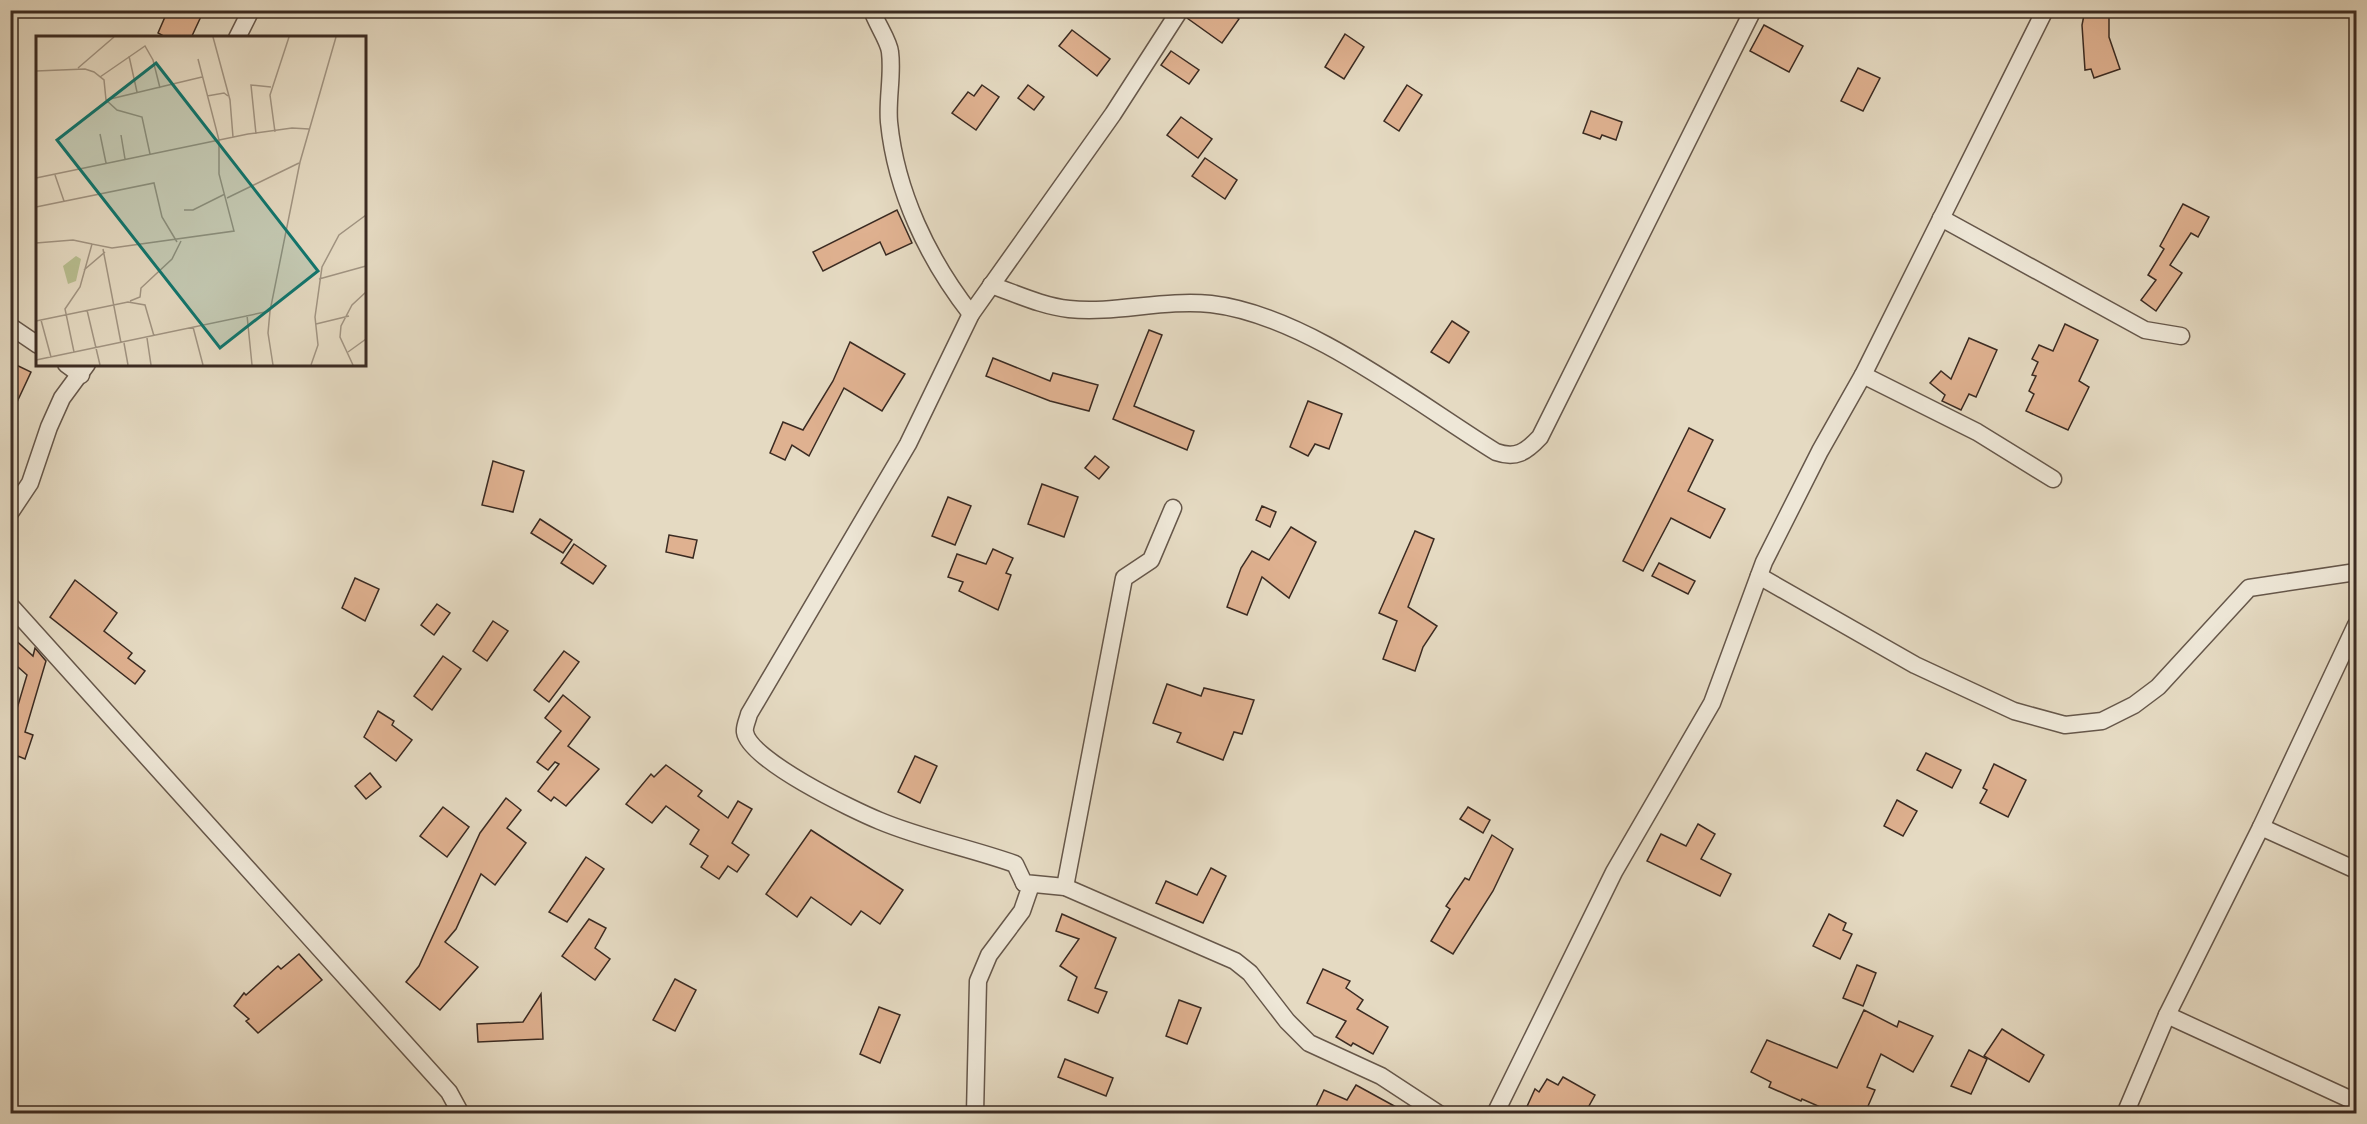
<svg xmlns="http://www.w3.org/2000/svg" width="2367" height="1124" viewBox="0 0 2367 1124" font-family="'IM FELL French Canon',serif">
  <style>
    .building { fill: #dfb190; stroke: #3b2b22; stroke-width: 1.5 }
    .lines { fill: none; stroke-linecap: round; stroke-linejoin: round }
    .street-casing { stroke: #66574a; stroke-width: 19 }
    .street { stroke: #eee7d7; stroke-width: 16 }
    .inset-road { fill: none; stroke: #a19482; stroke-width: 1.5 }
    .view { fill: #0f766e; fill-opacity: 0.15; stroke: #0f766e; stroke-width: 3 }
    .inset-edge { fill: none; stroke: #3b2b22; stroke-width: 3 }
  </style>
  <rect width="100%" height="100%" fill="#e5dac2"/>
  <filter id="stains"><feTurbulence type="fractalNoise" baseFrequency=".00333" numOctaves="4"/><feColorMatrix values="0 0 0 0 .2 0 0 0 0 .09 0 0 0 0 .02 0 0 0 .5 -.17"/></filter>
  <radialGradient id="worn" r=".72"><stop offset=".6" stop-color="#630" stop-opacity="0"/><stop offset="1" stop-color="#630" stop-opacity=".3"/></radialGradient>
  <g class="building">
    <polygon points="168,10 204,10 191,38 167,38 158,33"/>
    <polygon points="1190,10 1227,10 1239,19 1222,43 1187,18"/>
    <polygon points="2085,10 2109,10 2109,37 2120,69 2094,78 2091,69 2085,70 2082,25"/>
    <polygon points="1764,25 1803,46 1789,72 1750,51"/>
    <polygon points="1072,30 1110,59 1097,76 1059,46"/>
    <polygon points="1345,34 1364,47 1344,79 1325,67"/>
    <polygon points="1171,51 1199,70 1189,84 1161,65"/>
    <polygon points="1858,68 1880,78 1863,111 1841,101"/>
    <polygon points="982,85 999,97 976,130 952,113 968,92 974,96"/>
    <polygon points="1028,85 1044,97 1034,110 1018,98"/>
    <polygon points="1407,85 1422,95 1399,131 1384,121"/>
    <polygon points="1591,111 1622,122 1616,140 1602,135 1600,139 1583,133"/>
    <polygon points="1181,117 1212,139 1198,158 1167,135"/>
    <polygon points="1205,158 1237,180 1225,199 1192,176"/>
    <polygon points="2183,204 2209,217 2198,237 2191,233 2170,265 2182,273 2156,311 2141,300 2156,280 2148,275 2164,249 2160,246"/>
    <polygon points="897,210 912,243 886,255 880,242 823,271 813,252"/>
    <polygon points="1452,321 1469,332 1449,363 1431,352"/>
    <polygon points="2065,324 2098,340 2079,381 2089,387 2068,430 2026,411 2034,394 2029,391 2036,376 2032,375 2038,362 2032,359 2039,345 2053,351"/>
    <polygon points="1149,330 1162,335 1134,406 1194,431 1187,450 1113,419"/>
    <polygon points="1969,338 1997,350 1976,397 1969,394 1961,410 1942,401 1945,395 1930,383 1941,371 1951,379"/>
    <polygon points="850,342 905,374 882,411 844,388 809,456 792,445 785,460 770,453 783,422 803,430 833,381"/>
    <polygon points="993,358 1050,381 1053,373 1098,385 1089,411 1050,401 986,376"/>
    <polygon points="10,362 31,372 10,417"/>
    <polygon points="1308,401 1342,414 1329,449 1315,444 1308,456 1290,447"/>
    <polygon points="1689,428 1713,440 1688,491 1725,509 1710,538 1671,518 1643,571 1623,561"/>
    <polygon points="1095,456 1109,467 1099,479 1085,468"/>
    <polygon points="493,461 524,471 513,512 482,505"/>
    <polygon points="1042,484 1078,497 1064,537 1028,524"/>
    <polygon points="948,497 971,506 955,545 932,536"/>
    <polygon points="1262,506 1276,512 1270,527 1256,520"/>
    <polygon points="540,519 572,540 563,553 531,533"/>
    <polygon points="1291,527 1316,542 1289,598 1262,577 1247,615 1227,607 1241,568 1252,551 1269,560"/>
    <polygon points="1415,531 1434,539 1408,607 1437,626 1423,647 1415,671 1383,659 1397,621 1379,613"/>
    <polygon points="669,535 697,540 693,558 666,552"/>
    <polygon points="574,544 606,566 593,584 561,563"/>
    <polygon points="993,549 1013,558 1006,573 1011,575 998,610 959,591 963,582 948,577 957,554 986,564"/>
    <polygon points="1659,563 1695,581 1688,594 1652,576"/>
    <polygon points="355,578 379,589 365,621 342,608"/>
    <polygon points="75,580 117,613 104,631 132,653 128,658 145,671 135,684 50,617"/>
    <polygon points="437,604 450,613 434,635 421,625"/>
    <polygon points="493,621 508,631 487,661 473,651"/>
    <polygon points="10,635 33,656 35,648 46,661 25,732 33,735 25,759 18,756 15,768 10,767 10,709 16,712 27,675 10,660"/>
    <polygon points="564,651 579,662 549,702 534,690"/>
    <polygon points="443,656 461,669 432,710 414,696"/>
    <polygon points="1167,684 1201,696 1204,688 1254,700 1242,734 1234,732 1223,760 1177,742 1181,733 1153,723"/>
    <polygon points="563,695 590,717 568,746 599,769 566,806 554,797 551,801 538,791 559,764 555,762 548,770 537,762 561,731 545,718"/>
    <polygon points="378,711 394,721 392,725 412,740 396,761 364,737"/>
    <polygon points="1926,753 1961,770 1952,788 1917,770"/>
    <polygon points="915,756 937,766 920,803 898,792"/>
    <polygon points="1994,764 2026,780 2008,817 1980,803 1987,790 1983,788"/>
    <polygon points="666,765 702,791 698,796 728,818 738,801 752,809 732,843 749,855 737,872 728,866 719,879 701,867 708,856 690,844 699,830 666,806 652,823 626,804 651,774 654,777"/>
    <polygon points="370,773 381,787 366,799 355,786"/>
    <polygon points="506,798 521,810 507,828 526,843 495,885 481,874 456,929 445,942 478,967 440,1010 406,982 419,966 480,833"/>
    <polygon points="1897,800 1917,811 1903,836 1884,826"/>
    <polygon points="443,807 469,827 447,857 420,836"/>
    <polygon points="1468,807 1490,820 1483,833 1460,819"/>
    <polygon points="1698,824 1715,834 1701,859 1731,874 1720,896 1647,861 1661,834 1686,846"/>
    <polygon points="811,830 903,890 880,924 861,911 851,925 811,897 797,917 766,894"/>
    <polygon points="1492,835 1513,849 1493,891 1453,954 1431,941 1450,909 1446,906 1465,878 1469,880"/>
    <polygon points="586,857 604,869 567,922 549,912"/>
    <polygon points="1211,868 1226,876 1203,923 1156,903 1166,881 1197,895"/>
    <polygon points="1062,914 1116,938 1095,988 1107,992 1098,1013 1068,1000 1077,977 1060,966 1079,939 1056,931"/>
    <polygon points="1829,914 1846,923 1843,930 1852,934 1840,959 1813,946"/>
    <polygon points="589,919 606,928 595,948 610,959 595,980 562,956"/>
    <polygon points="299,954 322,980 258,1033 246,1021 249,1019 234,1006 244,993 246,995 278,966 281,969"/>
    <polygon points="1857,965 1876,973 1863,1006 1843,998"/>
    <polygon points="1323,969 1350,981 1346,988 1363,1000 1357,1009 1388,1027 1373,1054 1353,1043 1351,1046 1336,1037 1346,1021 1307,1003"/>
    <polygon points="675,979 696,990 675,1031 653,1020"/>
    <polygon points="541,994 543,1039 478,1042 477,1024 523,1022"/>
    <polygon points="1179,1000 1201,1008 1187,1044 1166,1036"/>
    <polygon points="879,1007 900,1015 880,1063 860,1054"/>
    <polygon points="1864,1010 1897,1027 1899,1021 1933,1036 1913,1072 1881,1054 1867,1087 1875,1090 1865,1113 1834,1113 1802,1099 1801,1101 1769,1087 1771,1082 1751,1072 1767,1040 1837,1068"/>
    <polygon points="2002,1029 2044,1055 2029,1082 1984,1056"/>
    <polygon points="1969,1050 1987,1059 1971,1094 1951,1086"/>
    <polygon points="1065,1059 1113,1078 1106,1096 1058,1077"/>
    <polygon points="1563,1077 1595,1095 1585,1113 1524,1113 1535,1089 1539,1092 1547,1079 1558,1085"/>
    <polygon points="1356,1085 1407,1113 1313,1113 1324,1090 1347,1100"/>
  </g>
  <g class="lines">
    <defs>
      <g id="street">
        <path d="M 872,10 C 876,23 889,41 890,52 C 893,75 887,99 889,122 C 896,192 928,259 971,314"/>
        <path d="M 1180,10 L 1113,114 L 971,314 L 908,444 L 749,714 C 748,719 744,727 745,732 C 749,760 853,810 880,821 C 923,839 970,848 1015,864 L 1024,883 L 1065,887 L 1235,961 L 1250,973 L 1287,1021 L 1309,1043 L 1381,1076 L 1439,1114"/>
        <polyline points="237,38 251,10"/>
        <polyline points="1941,218 2145,330 2181,336"/>
        <path d="M 991,285 C 1017,294 1042,306 1069,309 C 1114,314 1164,299 1211,304 C 1306,315 1415,402 1496,452 C 1516,459 1526,452 1540,437 L 1753,10"/>
        <polyline points="10,326 38,345"/>
        <polyline points="66,364 81,375"/>
        <polyline points="1863,375 1977,432 2053,479"/>
        <polyline points="10,513 30,483 49,427 62,398 87,364"/>
        <polyline points="1759,576 1915,665 2014,711 2065,725 2102,721 2134,705 2158,687 2249,588 2356,572"/>
        <polyline points="10,605 449,1092 461,1114"/>
        <polyline points="2261,827 2356,870"/>
        <polyline points="1065,887 1124,578 1151,560 1173,508"/>
        <polyline points="2167,1015 2356,1102"/>
        <polyline points="975,1114 978,981 989,955 1022,911 1031,885 1024,883"/>
        <polyline points="1495,1114 1614,872 1712,703 1764,562 1820,451 1863,375 2045,10"/>
        <polyline points="2125,1114 2167,1015 2261,827 2356,625"/>
      </g>
    </defs>
    <use href="#street" class="street-casing"/>
    <use href="#street" class="street"/>
  </g>
  <g transform="translate(36 36)">
    <rect width="330" height="330" fill="#e5dac2"/>
    <path d="M 40,220 L 45,223 L 40,245 L 32,248 L 27,230 Z" fill="#b8be90"/>
    <path class="inset-road" d="M 177,1 L 194,64 L 197,101M 93,20 L 101,56M 42,32 L 78,1M 0,35 L 49,33 L 58,36 L 68,44 L 70,64 L 81,74 L 106,81 L 114,118M 64,41 L 109,10 L 117,24 L 124,52M 171,60 L 188,57 L 192,60M 70,64 L 166,41M 239,96 L 234,59 L 253,1M 64,98 L 70,127M 220,98 L 215,49 L 235,51M 85,99 L 89,123M 19,139 L 28,165M 0,142 L 212,98 L 256,92 L 273,93M 191,162 L 263,127M 0,171 L 118,147 L 126,181 L 141,206M 148,174 L 157,174 L 189,158M 0,207 L 37,204 L 56,208M 67,213 L 85,307M 48,234 L 69,216M 283,243 L 330,230M 94,265 L 104,261 L 105,252 L 136,223 L 145,205M 51,274 L 64,329M 211,279 L 216,329M 5,284 L 15,321M 0,285 L 92,266 L 109,269 L 118,300M 280,288 L 313,280M 157,291 L 167,329M 111,302 L 115,329M 88,307 L 92,329M 38,316 L 29,273 L 44,251 L 56,208 L 76,212 L 198,195 L 183,138 L 183,104 L 162,23M 312,316 L 330,303M 0,324 L 234,275M 237,329 L 232,297 L 234,275 L 264,126 L 300,1M 275,329 L 282,309 L 279,281 L 286,231 L 303,199 L 330,179M 317,329 L 304,301 L 305,290 L 316,269 L 330,256"/>
    <path class="view" d="M 120,27 L 282,235 L 184,312 L 21,104 Z"/>
    <rect width="330" height="330" class="inset-edge"/>
  </g>
  <rect width="2367" height="1124" fill="none" stroke="#e5dac2" stroke-width="36"/>
  <rect x="12" y="12" width="2343" height="1100" fill="none" stroke="#3b2b22" stroke-width="3"/>
  <rect x="18" y="18" width="2331" height="1088" fill="none" stroke="#3b2b22" stroke-width="1.5"/>
  <rect width="100%" height="100%" filter="url(#stains)"/>
  <rect width="100%" height="100%" fill="url(#worn)"/>
</svg>
